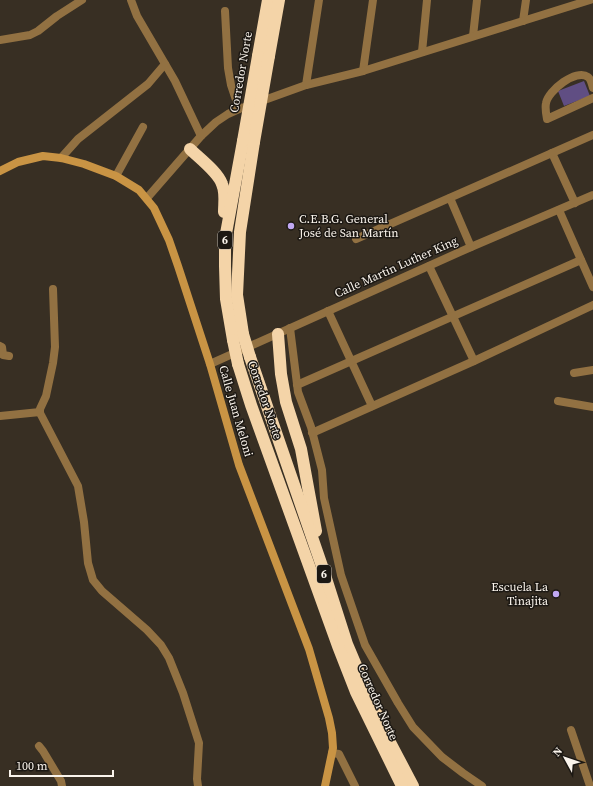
<svg xmlns="http://www.w3.org/2000/svg" width="593" height="786" viewBox="0 0 593 786" font-family="'Source Serif 4',serif">
  <style>
    .green { fill: #604e83 }
    .lines { fill: none; stroke-linecap: round; stroke-linejoin: round }
    .minor { stroke: #927142; stroke-width: 8 }
    .tertiary { stroke: #927142; stroke-width: 8 }
    .secondary { stroke: #c99444; stroke-width: 8 }
    .motorway { stroke: #f4d4a8; stroke-width: 12 }
    .motorway-bridge { stroke: #f4d4a8; stroke-width: 12 }
    .poi-dot { fill: #c1a8f3; stroke: #1c1813; stroke-width: 1.5 }
    .labels { text-anchor: middle; stroke-width: 3; stroke-linejoin: round; paint-order: stroke }
    .shield { fill: #1c1813; stroke: #b7b2ab; stroke-width: 1 }
    .shield-label { font-size: 11px; font-weight: bold; fill: #faf4ec }
    .street-label { font-size: 12px; fill: #faf4ec; stroke: #1c1813 }
    .poi-label { font-size: 12px; fill: #faf4ec; stroke: #1c1813; text-anchor: start }
  </style>
  <rect width="100%" height="100%" fill="#382f23"/>
  <polygon class="green" points="584,81 590,96 564,106 558,91"/>
  <g class="lines">
    <g class="minor">
      <polyline points="131,0 137,16 175,81 201,136"/>
      <polyline points="225,11 228,68 231,85 239,109"/>
      <polyline points="523,21 526,0"/>
      <polyline points="473,36 477,0"/>
      <polyline points="0,40 30,35 38,31 57,16 82,0"/>
      <polyline points="422,52 427,0"/>
      <polyline points="363,71 373,0"/>
      <polyline points="306,85 319,0"/>
      <path d="M 593,88 C 592,85 591,79 588,77 C 576,68 548,91 546,103 C 545,108 546,114 547,119 L 593,98"/>
      <polyline points="552,153 575,203"/>
      <polyline points="61,158 78,139 148,84 165,64"/>
      <polyline points="116,176 143,127"/>
      <polyline points="147,198 201,136 216,122 228,114 239,109 306,85 363,71 590,0"/>
      <polyline points="450,198 471,247"/>
      <polyline points="559,210 593,287"/>
      <polyline points="356,239 593,135"/>
      <polyline points="429,266 474,361"/>
      <polyline points="53,289 55,347 53,363 46,396 40,409 40,413 78,486 84,522 88,563 93,580 102,591 147,630 161,645 169,658 183,693 199,743 197,779 198,786"/>
      <polyline points="328,311 372,406"/>
      <polyline points="290,328 298,392 311,427 322,470 324,498 341,575 365,645 398,703 413,727 442,757 463,773 482,786"/>
      <polyline points="0,346 2,347 3,355 9,356"/>
      <polyline points="574,373 593,370"/>
      <polyline points="297,385 581,260"/>
      <polyline points="558,401 593,407"/>
      <polyline points="0,416 40,412"/>
      <polyline points="312,433 474,361 593,305"/>
      <polyline points="571,730 590,786"/>
      <polyline points="39,746 43,751 61,781 62,786"/>
      <polyline points="332,753 339,754 355,786"/>
    </g>
    <polyline class="tertiary" points="210,364 471,247 593,195"/>
    <polyline class="secondary" points="0,171 18,162 43,156 61,158 84,164 116,176 139,190 154,208 169,240 178,266 210,364 239,465 309,649 329,718 332,733 333,748 325,786"/>
    <g class="motorway">
      <polyline points="258,56 268,0"/>
      <polyline points="269,56 279,0"/>
      <path d="M 190,149 C 199,158 218,172 222,184 C 226,193 224,203 224,212"/>
      <polyline points="243,334 237,295 240,232 254,142"/>
      <polyline points="278,334 281,374 286,402 301,449 316,531"/>
      <polyline points="233,340 226,299 225,266 225,239 243,141"/>
      <polyline points="250,357 323,569 347,644 383,729 413,786"/>
      <polyline points="238,364 251,405 338,646 356,692 402,786"/>
    </g>
    <g class="motorway-bridge">
      <polyline points="243,141 258,56"/>
      <polyline points="254,142 269,56"/>
      <polyline points="243,334 250,357"/>
      <polyline points="233,340 238,364"/>
    </g>
  </g>
  <g class="poi-dot">
    <circle cx="291" cy="226" r="4"/>
    <circle cx="556" cy="594" r="4"/>
  </g>
  <g class="labels">
    <g class="shield">
      <rect x="218" y="231" width="14" height="18" rx="3"/>
      <rect x="317" y="565" width="14" height="18" rx="3"/>
    </g>
    <g class="shield-label">
      <text x="225" y="244">6</text>
      <text x="324" y="578">6</text>
    </g>
    <g class="street-label">
      <text transform="translate(241 72) rotate(-80)" y="4">Corredor Norte</text>
      <text transform="translate(396 267) rotate(-24)" y="4">Calle Martin Luther King</text>
      <text transform="translate(265 400) rotate(71)" y="4">Corredor Norte</text>
      <text transform="translate(236 411) rotate(74)" y="4">Calle Juan Meloni</text>
      <text transform="translate(378 702) rotate(66)" y="4">Corredor Norte</text>
    </g>
    <g class="poi-label">
      <text x="299" y="223">C.E.B.G. General<tspan x="299" dy="14">José de San Martín</tspan></text>
      <text x="548" y="591" text-anchor="end">Escuela La<tspan x="548" dy="14">Tinajita</tspan></text>
    </g>
  </g>
  <g transform="translate(565 758) rotate(310)" stroke="#1c1813" stroke-width="3" paint-order="stroke">
  <path d="M0-3L7 15L0 10L-7 15Z" fill="#faf4ec"/>
  <text y="-6" font-size="11" font-weight="bold" text-anchor="middle" fill="#faf4ec">N</text>
  </g>
  <path d="M10 770v6h103v-6" fill="none" stroke="#faf4ec" stroke-width="2"/>
  <text x="16" y="770" font-size="12" fill="#faf4ec" stroke="#1c1813" stroke-width="3" paint-order="stroke">100 m</text>
</svg>
